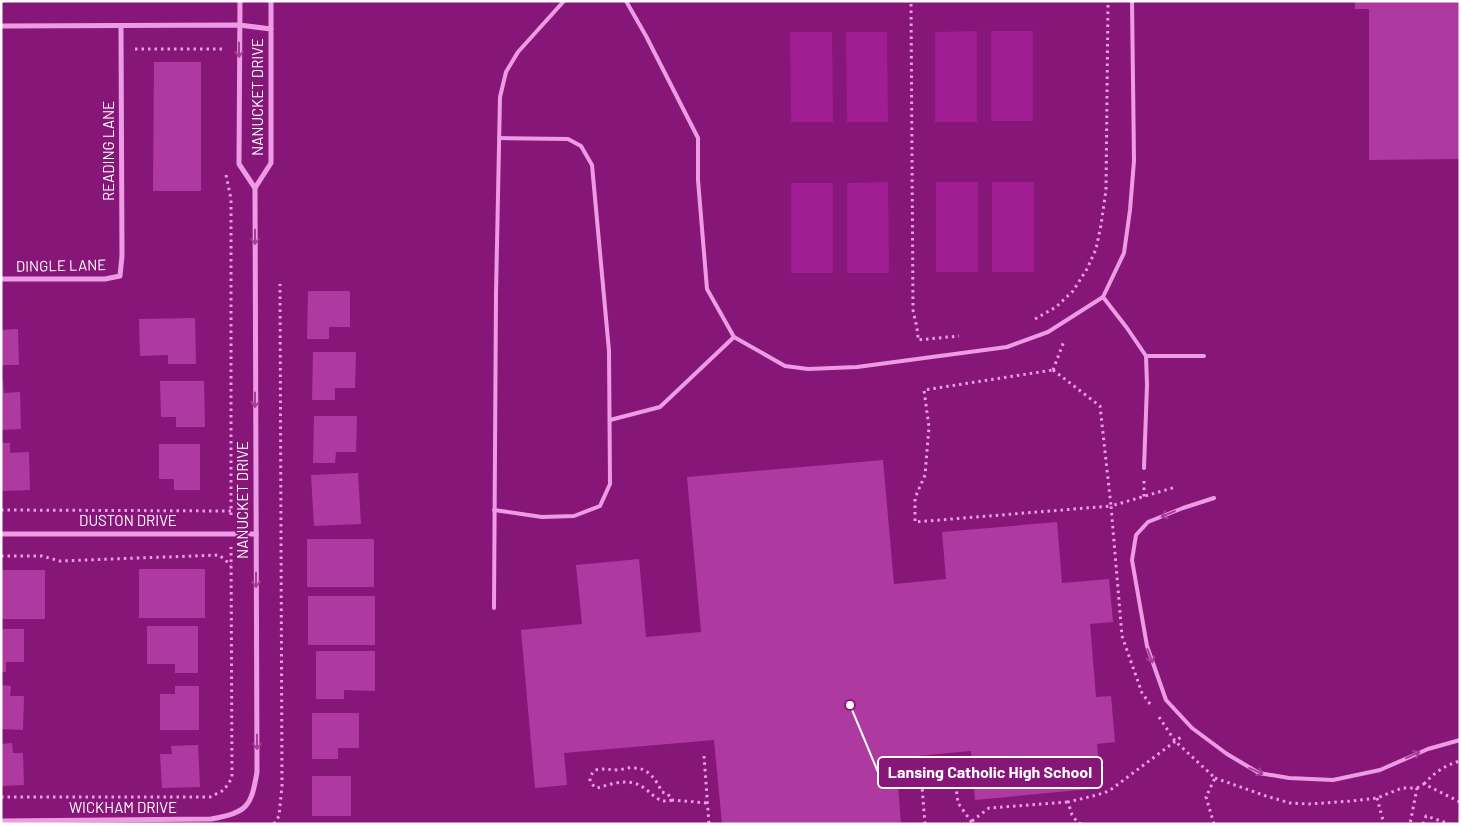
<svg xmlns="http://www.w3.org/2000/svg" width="1461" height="825" viewBox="0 0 1461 825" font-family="Barlow,sans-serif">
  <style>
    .green { fill: #a01e92 }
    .building { fill: #ae3aa1 }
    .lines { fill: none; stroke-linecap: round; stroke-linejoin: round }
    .path { stroke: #ee9be5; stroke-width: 3; stroke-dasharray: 2.5 4; stroke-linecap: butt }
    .service { stroke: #ee9be5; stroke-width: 4 }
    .minor { stroke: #ee9be5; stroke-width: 5 }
    .oneway { stroke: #a63e99 }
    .labels { text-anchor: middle; stroke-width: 4; stroke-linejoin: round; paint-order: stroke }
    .street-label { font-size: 15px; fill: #fff; stroke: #871679 }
    .leader { fill: none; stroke: #fff; stroke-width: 2 }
    .callout-dot { fill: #fff; stroke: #871679; stroke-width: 2 }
    .callout { fill: #871679; stroke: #fff; stroke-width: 2 }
    .callout-label { font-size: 16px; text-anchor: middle; font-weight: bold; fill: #fff }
  </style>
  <rect width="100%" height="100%" fill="#871679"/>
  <g class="green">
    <polygon points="977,31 977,122 935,122 935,32"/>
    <rect x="991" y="31" width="42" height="90"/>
    <polygon points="790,32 832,32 833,122 791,122"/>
    <polygon points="846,32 887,32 888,122 847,122"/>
    <polygon points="888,182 889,273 847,273 847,183"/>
    <rect x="936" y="182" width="42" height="90"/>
    <rect x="992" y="182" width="42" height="90"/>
    <rect x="791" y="183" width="42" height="90"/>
  </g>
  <g class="building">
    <polygon points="1355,1 1460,1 1460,159 1369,160 1369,9 1355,9"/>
    <polygon points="154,62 201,62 201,191 153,191"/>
    <polygon points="308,291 350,291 350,327 329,327 329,339 307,339"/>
    <polygon points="195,318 196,364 168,364 168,355 140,356 139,319"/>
    <polygon points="18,329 19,365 1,365 1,330"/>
    <polygon points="313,352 356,352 355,388 335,388 335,400 312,400"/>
    <polygon points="1,380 3,380 4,393 20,392 21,429 1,430"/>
    <polygon points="160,381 204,381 205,427 176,427 176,417 161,417"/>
    <polygon points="314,416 357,416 356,452 336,452 335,463 313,463"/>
    <polygon points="1,443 10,443 10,453 29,452 30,490 1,491"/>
    <polygon points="159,444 200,444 200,490 174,490 174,479 159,479"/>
    <polygon points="883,460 894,584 946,579 942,532 1057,522 1062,583 1109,579 1113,622 1090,624 1096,697 1111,696 1115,742 1097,744 1101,788 975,800 971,751 896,758 901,824 722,824 714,740 564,753 567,785 535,788 521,630 582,624 576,565 639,559 646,637 701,632 687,477"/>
    <polygon points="358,473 361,524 314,526 311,475"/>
    <rect x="307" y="539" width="67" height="48"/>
    <rect x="139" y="569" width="66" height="49"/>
    <rect x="1" y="570" width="44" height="49"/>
    <rect x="308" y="596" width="67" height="49"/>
    <polygon points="147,626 198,626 198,673 175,673 175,664 147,664"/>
    <polygon points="1,629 24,629 24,662 6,662 6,672 1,672"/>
    <polygon points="316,651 375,651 375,691 344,690 344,699 316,699"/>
    <polygon points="1,685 11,686 10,696 24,696 23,730 1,729"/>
    <polygon points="175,686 199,686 199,730 160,730 160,694 175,694"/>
    <polygon points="312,713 359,713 359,748 338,748 338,759 312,759"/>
    <polygon points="12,743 13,753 23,753 24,785 1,786 1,744"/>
    <polygon points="198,745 200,787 162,788 160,754 172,754 171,746"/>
    <rect x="312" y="776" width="39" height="40"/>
  </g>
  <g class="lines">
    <g class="path">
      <path d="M 911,4 L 913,310 C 915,320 918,329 918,340 L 959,336"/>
      <polyline points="135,49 222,49"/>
      <polyline points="226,175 231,199 231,519"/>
      <polyline points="1035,319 1056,307 1073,291 1087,269 1096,249 1101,225 1106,190 1108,1"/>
      <polygon points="1053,370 1100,406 1111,506 915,522 915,498 925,475 929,427 924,390"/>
      <polyline points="1053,370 1064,341"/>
      <polyline points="1144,481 1144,497"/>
      <polyline points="1,510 231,511"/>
      <polyline points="1,556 42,556 60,561 219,555 231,565"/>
      <polyline points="1150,704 1142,693 1122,636 1111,506 1176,487"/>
      <polyline points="1159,717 1175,741 1215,778 1206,797 1214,824"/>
      <polyline points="704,756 709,824"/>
      <polyline points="1215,778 1266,796 1290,803 1309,804 1352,801 1377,798 1402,788 1417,788 1410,824"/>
      <path d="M 1424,784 C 1434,773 1445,765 1460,761"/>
      <polyline points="1417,788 1424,784 1460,802"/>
      <polyline points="1,797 210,797 224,790 232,778 231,547"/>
      <polyline points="1377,798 1384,824"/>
      <path d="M 672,800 C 655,806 650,786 633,783 C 621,780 608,785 597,788 C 587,782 589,777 595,770 C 603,768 610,770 619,770 C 624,769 629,767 634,768 C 649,768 656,780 662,792 L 668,794 L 672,800 L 707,803"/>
      <polyline points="972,821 989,808 1068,802"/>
      <polyline points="274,824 279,816 282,786 280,284"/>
      <polyline points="925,824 921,774 954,771 958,803 973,824"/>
      <polyline points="1081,824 1078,823 1072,815 1068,802 1097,795 1109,791 1181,737"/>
      <polyline points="1423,824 1426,816 1450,824"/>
    </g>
    <g class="service">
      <polyline points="626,1 646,36 698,138 698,180 707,289 734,337 785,366 808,369 857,367 1007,347 1048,332 1103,297"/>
      <polyline points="1132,1 1134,161 1130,210 1124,253 1103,297 1127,328 1146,356 1147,385 1144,468"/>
      <polyline points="1146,356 1204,356"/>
      <polyline points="610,420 660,407 734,337"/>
      <polyline points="1214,498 1183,508 1148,522 1136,535 1132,560 1147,646 1166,700 1192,728 1227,754 1259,773 1289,778 1333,780 1380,770 1428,749 1460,740"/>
      <polyline points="494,510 542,517 574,516 600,506 610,484 609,351 592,165 581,146 568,139 499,138"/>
      <polyline points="494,608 496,294 500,97 506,72 518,52 564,1"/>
    </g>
    <g class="minor">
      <polyline points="240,1 239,164 255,188 271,163 271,1"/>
      <polyline points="1,26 239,25 271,29"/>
      <polyline points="1,279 105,279 120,276 122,256 121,26"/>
      <polyline points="1,534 256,534"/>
      <path d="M 1,821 L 211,819 C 247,812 251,808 257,772 L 255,188"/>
    </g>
  </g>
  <defs><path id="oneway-shaft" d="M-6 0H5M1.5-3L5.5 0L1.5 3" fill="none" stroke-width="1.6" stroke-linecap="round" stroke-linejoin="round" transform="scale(1.25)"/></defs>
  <g class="oneway">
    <use href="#oneway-shaft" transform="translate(239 50) rotate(90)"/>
    <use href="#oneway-shaft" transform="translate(255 237) rotate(90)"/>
    <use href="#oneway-shaft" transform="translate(255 400) rotate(90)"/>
    <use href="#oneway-shaft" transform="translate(1168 514) rotate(157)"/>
    <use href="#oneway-shaft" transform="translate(256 580) rotate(90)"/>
    <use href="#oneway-shaft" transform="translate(1150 656) rotate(70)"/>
    <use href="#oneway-shaft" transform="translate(257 742) rotate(90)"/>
    <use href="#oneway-shaft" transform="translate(1413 755) rotate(-24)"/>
    <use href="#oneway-shaft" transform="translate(1256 771) rotate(24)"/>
  </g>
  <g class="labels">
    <g class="street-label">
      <text transform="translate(258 97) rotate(-90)" y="5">NANUCKET DRIVE</text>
      <text transform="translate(109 151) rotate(-90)" y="5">READING LANE</text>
      <text transform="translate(61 266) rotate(-1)" y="5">DINGLE LANE</text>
      <text transform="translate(243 500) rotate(-90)" y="5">NANUCKET DRIVE</text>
      <text x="128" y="526">DUSTON DRIVE</text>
      <text x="123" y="813">WICKHAM DRIVE</text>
    </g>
  </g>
  <path class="leader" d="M850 705L878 772"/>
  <circle class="callout-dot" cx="850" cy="705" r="5"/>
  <rect class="callout" x="878" y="757" width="224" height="31" rx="5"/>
  <g class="callout-label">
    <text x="990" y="778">Lansing Catholic High School</text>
  </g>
  <rect width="1461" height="825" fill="none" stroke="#ffffff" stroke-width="5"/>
</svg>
